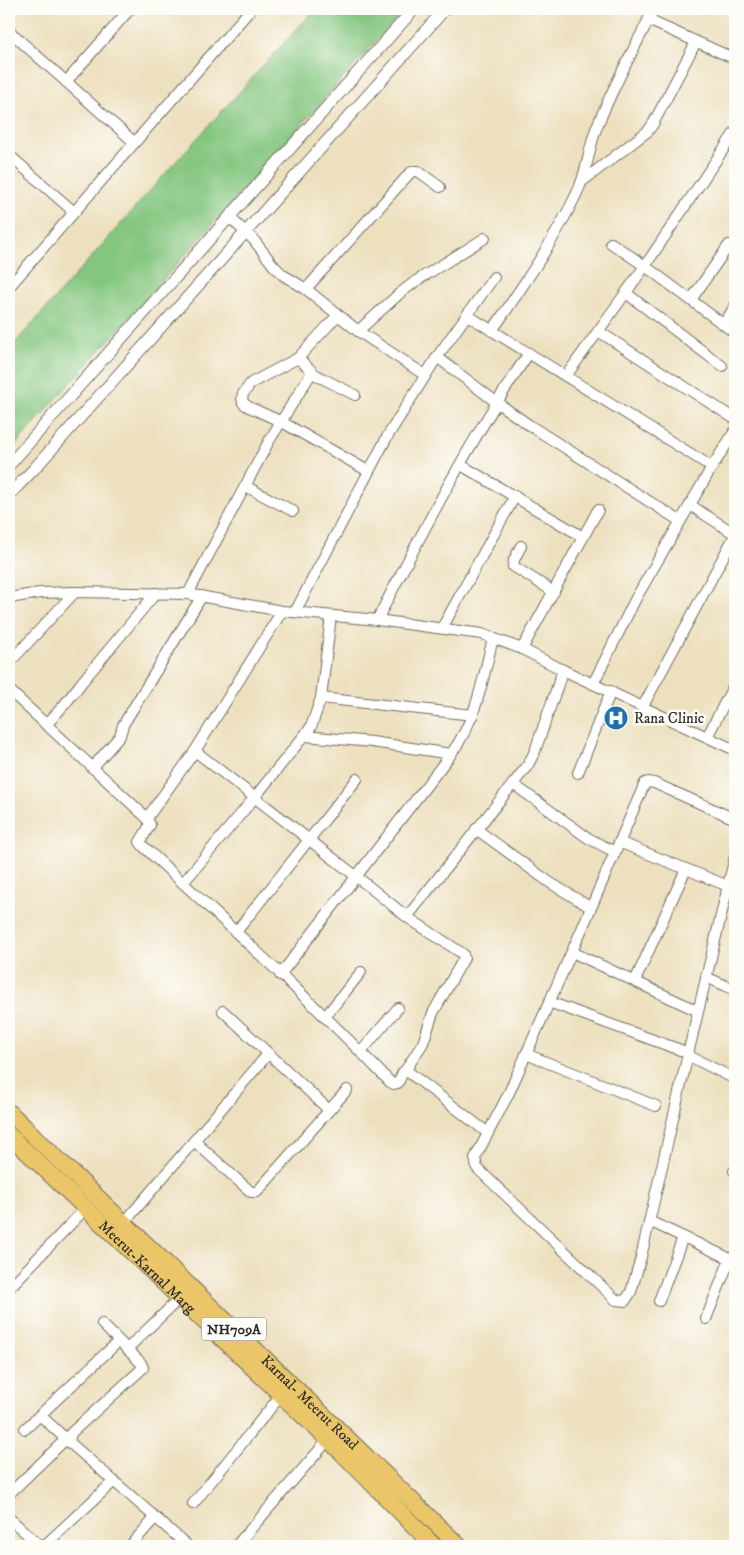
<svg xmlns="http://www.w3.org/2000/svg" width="744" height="1555" viewBox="0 0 744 1555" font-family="'IM FELL DW Pica',serif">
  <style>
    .green { fill: #83c67f; stroke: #577855 }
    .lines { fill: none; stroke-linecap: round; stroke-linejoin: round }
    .minor-casing { stroke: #6f6a5f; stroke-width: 12 }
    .tertiary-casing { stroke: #6f6a5f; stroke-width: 13 }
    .trunk-casing { stroke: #6f6a5f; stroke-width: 18 }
    .minor { stroke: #fff; stroke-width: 10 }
    .tertiary { stroke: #fff; stroke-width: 11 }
    .trunk { stroke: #eac669; stroke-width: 16 }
    .labels { text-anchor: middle; stroke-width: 5; stroke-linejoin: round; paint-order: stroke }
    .shield { fill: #fdfcf7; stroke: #6a6a68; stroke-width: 1 }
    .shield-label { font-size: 14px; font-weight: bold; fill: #2b2b2b }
    .poi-label { font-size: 15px; fill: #2b2b2b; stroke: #fdfcf7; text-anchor: start }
    .street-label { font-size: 15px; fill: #2b2b2b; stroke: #fdfcf7 }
  </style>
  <rect width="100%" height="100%" fill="#fdfcf7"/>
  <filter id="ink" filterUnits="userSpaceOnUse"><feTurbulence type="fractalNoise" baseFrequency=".02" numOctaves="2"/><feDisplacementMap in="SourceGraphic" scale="10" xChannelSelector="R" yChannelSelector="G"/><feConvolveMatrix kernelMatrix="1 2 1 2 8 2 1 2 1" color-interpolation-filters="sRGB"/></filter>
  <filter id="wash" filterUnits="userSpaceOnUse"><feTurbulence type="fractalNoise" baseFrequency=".0096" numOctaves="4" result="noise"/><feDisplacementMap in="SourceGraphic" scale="20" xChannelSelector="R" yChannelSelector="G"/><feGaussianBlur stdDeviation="1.12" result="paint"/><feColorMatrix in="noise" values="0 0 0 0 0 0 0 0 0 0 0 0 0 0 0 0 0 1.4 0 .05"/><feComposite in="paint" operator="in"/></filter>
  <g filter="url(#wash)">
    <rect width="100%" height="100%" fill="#ede0bf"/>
    <polygon class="green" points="315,9 405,9 9,452 9,350 172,166"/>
  </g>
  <g filter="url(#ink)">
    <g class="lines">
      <defs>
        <g id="minor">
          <polyline points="648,20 735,59"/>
          <polyline points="9,31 134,142"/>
          <polyline points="66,82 130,9"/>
          <polyline points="9,155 73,211"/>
          <polyline points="584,180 648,131 653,124 696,42"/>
          <polyline points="229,217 253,239 274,266 283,275 306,289 358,331 425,375"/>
          <polyline points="611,243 645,266 735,333"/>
          <polyline points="9,287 251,9"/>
          <polyline points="306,289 410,173 414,171 418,171 440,187"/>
          <polyline points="626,293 722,366"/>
          <polyline points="691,300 729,245"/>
          <polyline points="338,315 298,358 251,383 243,394 242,398 243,403 249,407 282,422 368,471"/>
          <polyline points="467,315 712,467"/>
          <polyline points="724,324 735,306"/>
          <polyline points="358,331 399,294 416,281 485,238"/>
          <path d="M 492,331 C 522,287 553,243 576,195 C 587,174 588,151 596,129 C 612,88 634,49 654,9"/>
          <polyline points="598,331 735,419"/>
          <polyline points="437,357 496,402 529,425 680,521"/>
          <polyline points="298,358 316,375 355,395"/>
          <polyline points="566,376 645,266 735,132"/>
          <polyline points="461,465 583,537"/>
          <polyline points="245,486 293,511"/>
          <polyline points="690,505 735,534"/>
          <polyline points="521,546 514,560 513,566 554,592"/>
          <polyline points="188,594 269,441 312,372"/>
          <polyline points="9,598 40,593 75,592 188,594 282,611 377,620 482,634 522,649 563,670 735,750"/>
          <polyline points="295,612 387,437 437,357 494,277"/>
          <path d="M 377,620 C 424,529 471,438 529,353"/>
          <polyline points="442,628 515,496"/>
          <polyline points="522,649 598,510"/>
          <polyline points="9,663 75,592"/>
          <polyline points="593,684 636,598 712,467 735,431"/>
          <path d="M 9,690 L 147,818 L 150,825 L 140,842 L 143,846 C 226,923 311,1000 390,1082 L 394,1084 L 398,1083 L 403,1072 L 407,1071 L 488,1133"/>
          <polyline points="321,698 473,715"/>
          <polyline points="642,708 735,535"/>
          <polyline points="46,725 65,704 82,682 156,593"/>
          <path d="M 305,736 L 372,742 L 451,754 C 477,719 483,678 493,638"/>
          <polyline points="707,737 735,683"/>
          <polyline points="195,751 357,877 407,917 528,765 535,751 563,670"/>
          <polyline points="92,768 120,736 123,725 202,596"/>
          <polyline points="578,773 611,691"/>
          <polyline points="513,784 588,838 615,852"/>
          <polyline points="147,818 195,751 282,611"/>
          <polyline points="476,829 549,882 590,907"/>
          <polyline points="619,842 728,886 735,857"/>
          <polyline points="183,883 255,797 311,727 321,698 331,616"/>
          <polyline points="236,932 357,779"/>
          <polyline points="572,952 698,1011"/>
          <polyline points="280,975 451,754"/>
          <polyline points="706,977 735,990"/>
          <polyline points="635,981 686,869"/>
          <polyline points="549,1002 686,1052 688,1054 641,1257 631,1292 625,1301 616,1300 477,1168 475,1158 508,1095 581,931 645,783 648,782 654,783 735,819"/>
          <polyline points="223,1011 329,1110"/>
          <polyline points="325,1017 361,972"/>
          <polyline points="361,1052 398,1008"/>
          <polyline points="526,1054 656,1106"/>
          <polyline points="688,1054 728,886 735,890"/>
          <polyline points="689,1056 735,1079"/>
          <polyline points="405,1071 423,1043 433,1013 464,958 463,954 407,917"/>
          <polyline points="194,1141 251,1192 257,1192 347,1090"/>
          <polyline points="734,1171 735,1172"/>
          <polyline points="649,1221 735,1261"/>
          <polyline points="124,1223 268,1054"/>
          <polyline points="9,1288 86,1208"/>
          <polyline points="659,1301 683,1237"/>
          <polyline points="706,1319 730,1259"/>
          <polyline points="102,1324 141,1363 143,1368 71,1433 69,1442 188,1546"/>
          <polyline points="127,1349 180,1298"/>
          <polyline points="40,1415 69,1442"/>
          <polyline points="25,1429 119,1341"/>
          <polyline points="9,1494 66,1439"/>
          <polyline points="193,1504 281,1395"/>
          <polyline points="9,1518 37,1543 45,1545 113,1482"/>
          <polyline points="130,1546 155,1518"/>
          <polyline points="236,1546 328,1440"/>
        </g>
        <g id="tertiary">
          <polyline points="9,465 414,9"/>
          <polyline points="9,495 34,469 445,9"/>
        </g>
        <g id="trunk">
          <path id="s1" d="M 9,1112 L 459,1546"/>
          <path id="s2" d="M 9,1135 L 339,1450 L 434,1546"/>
        </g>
      </defs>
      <use href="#minor" class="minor-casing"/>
      <use href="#tertiary" class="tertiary-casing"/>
      <use href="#trunk" class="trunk-casing"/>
      <use href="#minor" class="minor"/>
      <use href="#tertiary" class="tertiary"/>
      <use href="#trunk" class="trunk"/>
    </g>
  </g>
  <defs>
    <symbol id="hospital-disc" viewBox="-11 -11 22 22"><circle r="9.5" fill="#1f6fb2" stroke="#fdfcf7"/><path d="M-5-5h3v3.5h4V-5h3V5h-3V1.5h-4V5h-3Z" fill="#fff"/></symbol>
  </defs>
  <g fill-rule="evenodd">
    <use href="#hospital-disc" x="602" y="704" width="28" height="28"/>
  </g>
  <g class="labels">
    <rect class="shield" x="201.5" y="1317.5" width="65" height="23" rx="4"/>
    <g class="shield-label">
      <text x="234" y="1334">NH709A</text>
    </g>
    <g class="poi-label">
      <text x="634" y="723">Rana Clinic</text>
    </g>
    <g class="street-label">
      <text dy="5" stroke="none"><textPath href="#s2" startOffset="191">Meerut-Karnal Marg</textPath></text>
      <text dy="5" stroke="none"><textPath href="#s1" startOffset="418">Karnal- Meerut Road</textPath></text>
    </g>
  </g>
  <rect width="744" height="1555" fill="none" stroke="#fdfcf7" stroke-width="30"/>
</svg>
